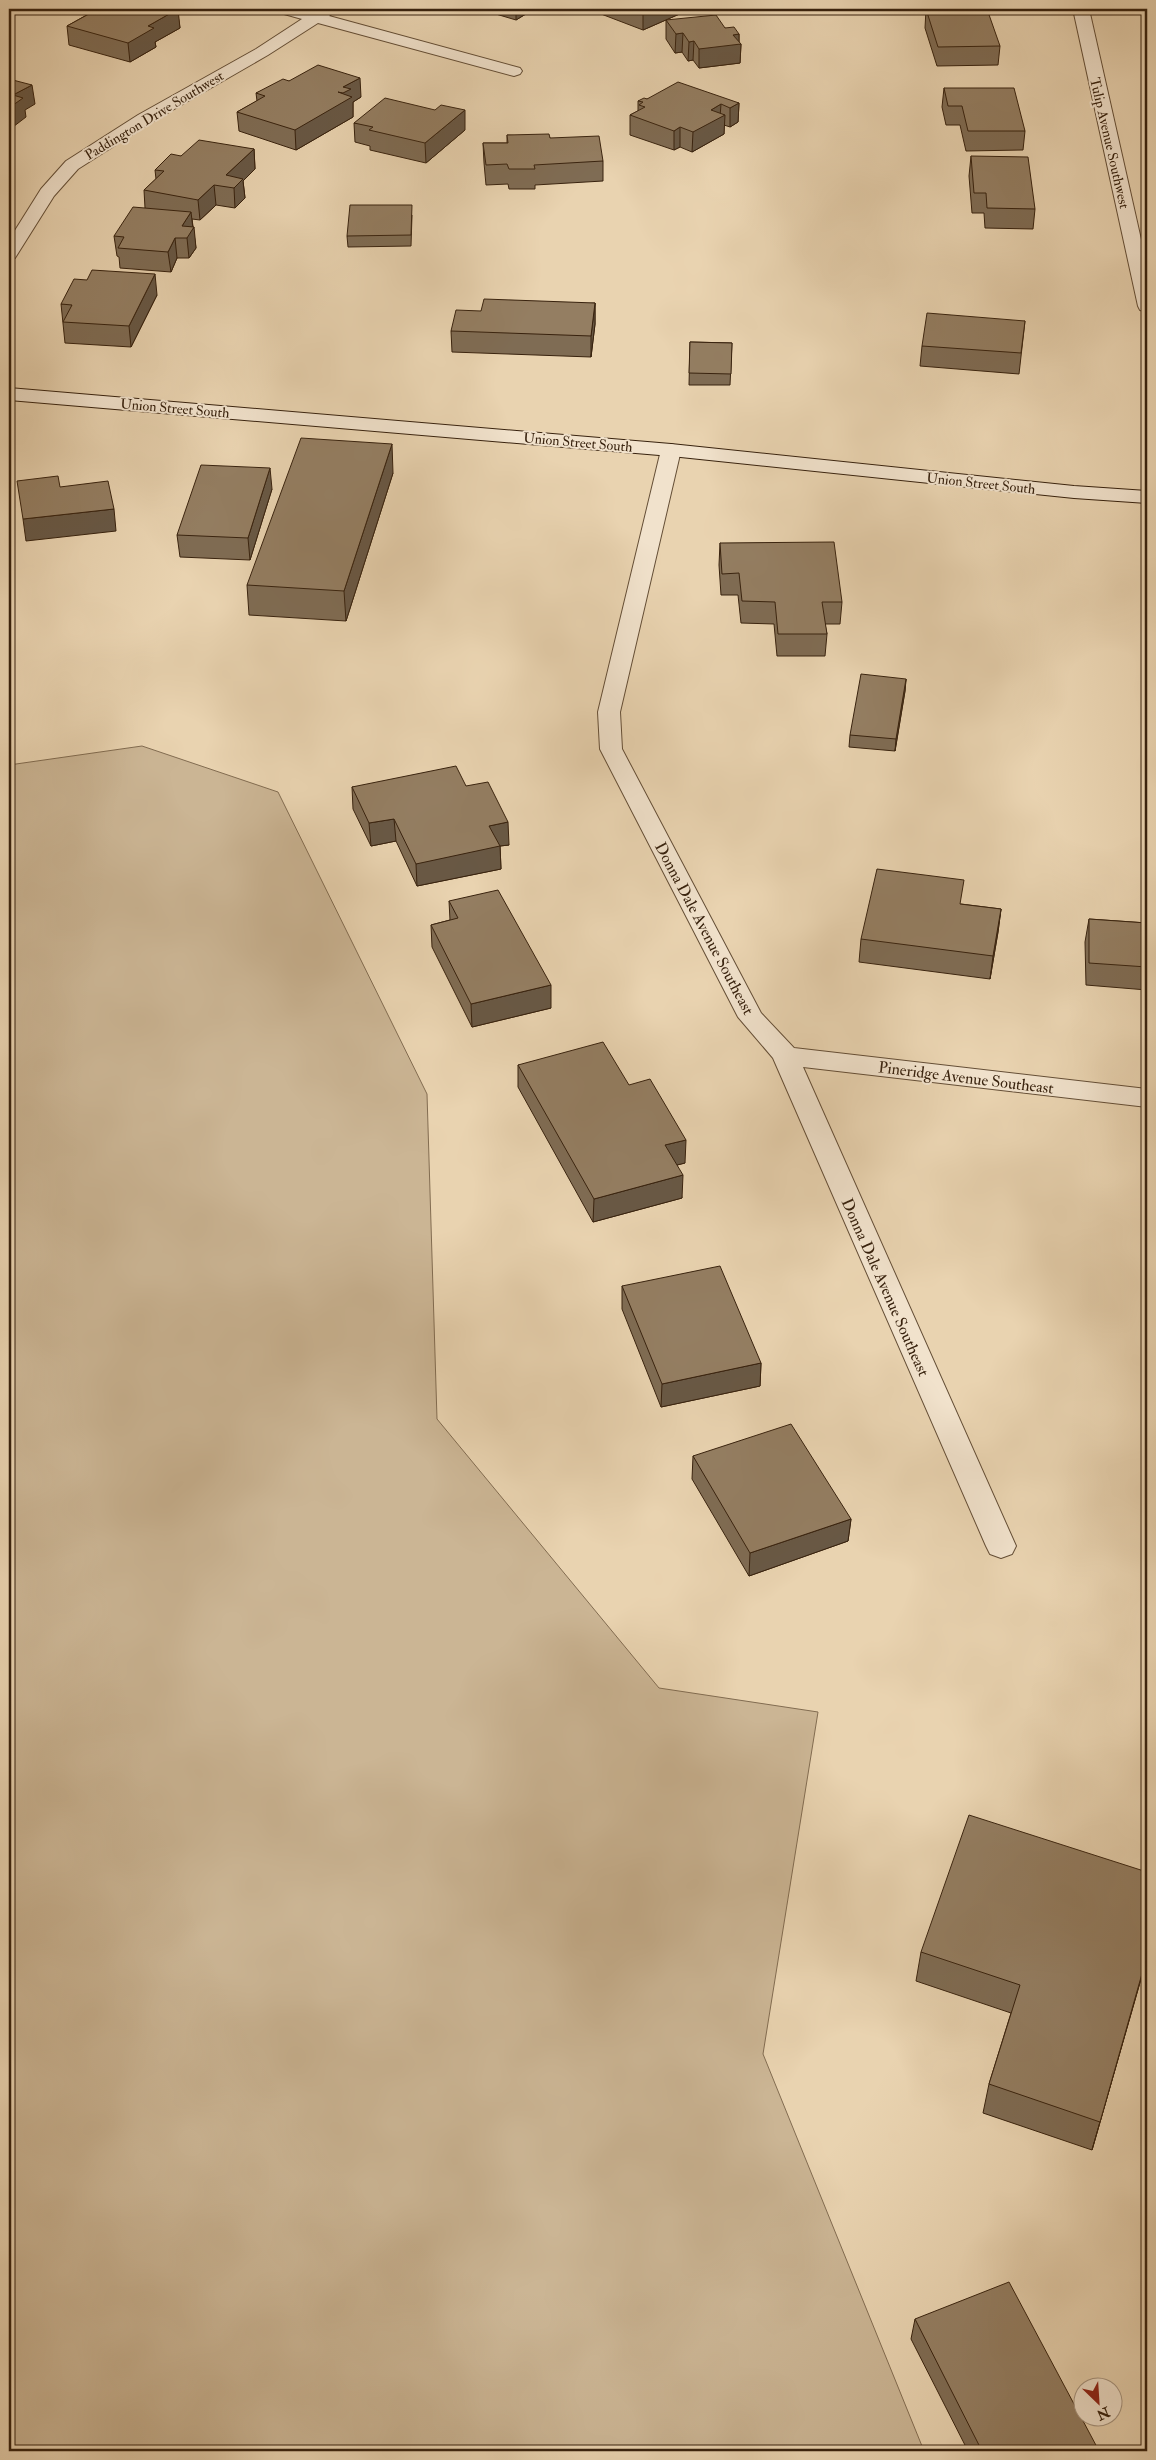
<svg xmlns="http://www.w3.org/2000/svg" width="1156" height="2460" viewBox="0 0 1156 2460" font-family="'IM FELL Double Pica',serif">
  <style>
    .green { fill: #cbb594; stroke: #826c51 }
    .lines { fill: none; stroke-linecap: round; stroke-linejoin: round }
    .street-casing { stroke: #644e36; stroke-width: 2 }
    .secondary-casing { stroke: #38220e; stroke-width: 2 }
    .street { fill: #f1e2cc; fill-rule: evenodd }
    .secondary { fill: #f1e2cc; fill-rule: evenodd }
    .wall { fill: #7f6c54; stroke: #38220e }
    .shaded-wall { fill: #685845; stroke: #38220e }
    .building { fill: #947e62; stroke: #38220e }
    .labels { text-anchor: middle; stroke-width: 4; stroke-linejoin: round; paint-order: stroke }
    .far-street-label { font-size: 14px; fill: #38220e; stroke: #f1e2cc }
    .street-label { font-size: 16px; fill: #38220e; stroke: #f1e2cc }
  </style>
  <rect width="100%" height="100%" fill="#e9d3b0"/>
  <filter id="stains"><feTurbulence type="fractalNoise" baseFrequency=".004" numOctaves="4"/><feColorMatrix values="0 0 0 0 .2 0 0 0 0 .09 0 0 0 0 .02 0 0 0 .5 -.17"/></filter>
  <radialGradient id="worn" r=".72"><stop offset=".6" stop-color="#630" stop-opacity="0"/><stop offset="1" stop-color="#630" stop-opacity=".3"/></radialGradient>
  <polygon class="green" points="142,746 278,792 427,1094 437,1419 659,1688 818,1712 763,2054 924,2451 9,2451 9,765"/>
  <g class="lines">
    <defs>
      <g id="street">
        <polygon points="275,9 300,9 313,12 319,9 337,9 329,16 520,68 522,71 520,74 514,76 318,23 268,55 150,123 78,169 54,196 15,258 9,259 9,240 41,189 66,161 138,115 256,49 302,19 277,12"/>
        <polygon points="1073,9 1089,9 1147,266 1147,312 1140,310 1138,306"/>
        <polygon points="671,444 678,446 681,450 620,712 622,749 761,1013 794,1048 1147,1089 1147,1107 803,1067 1016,1546 1012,1554 1001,1558 990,1554 986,1546 773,1058 738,1017 600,749 598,712 661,450 664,446"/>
      </g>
      <polygon id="secondary" points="9,388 671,444 1074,486 1147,491 1147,503 1074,498 671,456 9,400"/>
    </defs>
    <use href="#street" class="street-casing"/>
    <use href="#secondary" class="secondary-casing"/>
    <use href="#street" class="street"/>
    <use href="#secondary" class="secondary"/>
  </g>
  <g class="wall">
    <polygon points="12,9 41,9 37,12"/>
    <polygon points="91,9 177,9 180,28 155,42 156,47 130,62 69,45 67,26 92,12"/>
    <polygon points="479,9 534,9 516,20"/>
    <polygon points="588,9 685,9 684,12 643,30"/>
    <polygon points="926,9 1000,46 998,65 937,66 925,28"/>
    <polygon points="666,20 725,28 739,34 739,42 741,44 740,63 699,68 693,60 688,61 682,52 675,53 666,39"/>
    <polygon points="289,81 361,97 353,102 353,117 296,150 239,131 237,112 257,101 256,93"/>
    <polygon points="944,88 1025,131 1023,150 966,151 960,125 946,125 942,107"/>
    <polygon points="647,99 739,103 738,122 730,127 724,125 724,134 692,152 680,147 674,150 630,135 630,115 638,111 638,101"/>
    <polygon points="354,123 465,130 426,163 370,150 370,146 355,142"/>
    <polygon points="507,135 550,138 603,161 603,181 535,185 535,189 509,189 508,184 486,185 484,163 483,143 507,143"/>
    <polygon points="254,149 255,169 243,181 245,198 235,208 216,205 200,220 192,219 196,248 189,258 177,258 171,272 120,268 119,257 117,256 114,236 145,208 144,190 156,179 155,170 181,156"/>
    <polygon points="971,156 1035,209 1033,229 985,228 984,213 972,213 969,176"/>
    <polygon points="412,215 411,246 348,247 347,236"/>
    <polygon points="157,295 131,347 65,343 61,304"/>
    <polygon points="595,303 595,324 591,357 452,352 451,331 481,311"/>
    <polygon points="1025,321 1019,374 920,366 922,346"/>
    <polygon points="690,342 732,343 730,385 689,385"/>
    <polygon points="393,473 346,621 249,615 247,585"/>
    <polygon points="272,489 250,560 180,557 177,535"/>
    <polygon points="720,543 842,602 840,624 825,624 827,634 825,656 777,656 774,624 741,623 738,595 721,595 719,565"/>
    <polygon points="906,679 905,691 895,751 849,747 850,735"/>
    <polygon points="466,786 509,845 500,846 501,869 417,886 396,841 371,846 353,809 352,787"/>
    <polygon points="449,901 551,1008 472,1027 432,947 431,925 450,920"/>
    <polygon points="961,904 1001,909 998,932 990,979 859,962 861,939"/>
    <polygon points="1089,919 1147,923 1147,990 1086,985 1085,942"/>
    <polygon points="518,1065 629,1085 685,1163 677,1165 682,1198 593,1222 518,1087"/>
    <polygon points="622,1286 761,1363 760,1386 661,1407 622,1309"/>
    <polygon points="693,1456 851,1519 848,1541 749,1576 692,1479"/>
    <polygon points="1147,1872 1147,1958 1092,2150 983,2113 989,2084 1011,2013 916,1981 921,1952"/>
    <polygon points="915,2319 1098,2451 968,2451 911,2339"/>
  </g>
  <g class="shaded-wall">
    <polygon points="178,9 180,28 155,42 156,47 130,62 128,43 148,26"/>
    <polygon points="516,9 534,9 516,20"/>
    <polygon points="648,9 685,9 684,12 643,30 643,11"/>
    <polygon points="683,33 682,52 675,53 676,34"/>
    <polygon points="739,34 739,44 741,44 740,63 699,68 699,49 733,35"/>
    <polygon points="694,41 693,60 688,61 689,42"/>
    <polygon points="360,78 361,97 353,102 353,117 296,150 295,130 343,87"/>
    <polygon points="32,85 35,104 25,110 26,117 9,130 9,108 13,95"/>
    <polygon points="739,103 738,122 730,127 730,108"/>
    <polygon points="721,104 720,117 725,115 724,134 692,152 693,132 711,110"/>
    <polygon points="465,110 465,130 426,163 425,143"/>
    <polygon points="680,127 680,147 674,150 674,131"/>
    <polygon points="254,149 255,169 243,181 245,198 235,208 234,188 226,175"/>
    <polygon points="214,185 216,205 200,220 198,200"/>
    <polygon points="191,212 193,229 194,227 196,248 189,258 187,238 182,226"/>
    <polygon points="175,238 177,258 171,272 168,252"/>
    <polygon points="155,274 157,295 131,347 129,326"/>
    <polygon points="595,303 595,324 591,357 591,336"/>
    <polygon points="392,444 393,473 346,621 344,591"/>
    <polygon points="270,468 272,489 250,560 248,538"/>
    <polygon points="114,509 116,531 26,541 23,519"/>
    <polygon points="906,679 905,691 895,751 896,739"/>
    <polygon points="394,819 396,841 371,846 369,823"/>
    <polygon points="508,822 509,845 500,846 501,869 417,886 416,864 489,826"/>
    <polygon points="1001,909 998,932 990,979 993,956"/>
    <polygon points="551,985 551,1008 472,1027 471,1004"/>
    <polygon points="686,1140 685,1163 665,1168 665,1145"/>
    <polygon points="683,1175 682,1198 593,1222 594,1199"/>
    <polygon points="761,1363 760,1386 661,1407 662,1384"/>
    <polygon points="851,1519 848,1541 749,1576 750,1553"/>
    <polygon points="1147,1956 1147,1958 1092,2150 1100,2122"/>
  </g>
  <g class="building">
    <polygon points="98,9 178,9 148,26 154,28 128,43 67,26"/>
    <polygon points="637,9 648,9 643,11"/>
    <polygon points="926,9 987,9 1000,46 938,47"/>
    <polygon points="716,15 725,28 734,27 739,34 733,35 741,44 699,49 694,41 689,42 683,33 676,34 666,20"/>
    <polygon points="318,65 360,78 343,87 351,89 343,93 338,92 352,97 295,130 237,112 265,96 256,93 283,79 289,81"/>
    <polygon points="9,79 32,85 13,95 23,98 9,108"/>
    <polygon points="678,82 739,103 730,108 721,104 711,110 725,115 693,132 680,127 674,131 630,115 645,107 639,105 643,102 638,101 644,98 647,99"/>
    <polygon points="944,88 1014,88 1025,131 968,131 962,106 948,106"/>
    <polygon points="385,98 435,110 441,105 465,110 425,143 369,130 373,127 354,123"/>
    <polygon points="549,134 550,138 599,136 603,161 534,165 535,169 509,169 507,164 486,165 483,143 508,143 507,135"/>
    <polygon points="199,140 254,149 226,175 243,179 234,188 214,185 198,200 144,190 164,171 155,170 171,154 181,156"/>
    <polygon points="971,156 1028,157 1035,209 987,208 986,193 974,193"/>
    <polygon points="350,205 412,205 411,235 347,236"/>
    <polygon points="133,207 191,212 182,226 194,227 187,238 175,238 168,252 118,248 124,237 114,236"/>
    <polygon points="92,270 155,274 129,326 63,322 72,305 61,304 74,279 87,280"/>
    <polygon points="484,299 595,303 591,336 451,331 456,310 481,311"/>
    <polygon points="927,313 1025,321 1021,353 922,346"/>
    <polygon points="690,342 732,343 731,374 689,373"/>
    <polygon points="301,438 392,444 344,591 247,585"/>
    <polygon points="201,465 270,468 248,538 177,535"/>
    <polygon points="58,476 60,487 108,481 114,509 23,519 17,481"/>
    <polygon points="834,542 842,602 822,602 827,634 778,634 775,602 742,601 739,573 722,574 720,543"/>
    <polygon points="861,674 906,679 896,739 850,735"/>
    <polygon points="456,766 466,786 488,782 508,822 489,826 500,846 416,864 394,819 369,823 352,787"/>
    <polygon points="877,869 964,880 960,904 1001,909 993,956 861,939"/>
    <polygon points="498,890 551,985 471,1004 431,925 458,918 449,901"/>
    <polygon points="1089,919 1147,923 1147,967 1089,963"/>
    <polygon points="603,1042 629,1085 650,1079 686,1140 665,1145 683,1175 594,1199 518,1065"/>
    <polygon points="720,1266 761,1363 662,1384 622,1286"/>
    <polygon points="791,1424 851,1519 750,1553 693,1456"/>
    <polygon points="969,1815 1147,1872 1147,1956 1100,2122 989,2084 1020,1985 921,1952"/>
    <polygon points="1009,2282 1098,2449 1094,2451 982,2451 915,2319"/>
  </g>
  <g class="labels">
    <g class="far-street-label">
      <text transform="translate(154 115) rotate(-31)" y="5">Paddington Drive Southwest</text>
      <text transform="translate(1110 143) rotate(77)" y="5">Tulip Avenue Southwest</text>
      <text transform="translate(175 408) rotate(5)" y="5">Union Street South</text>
      <text transform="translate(578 442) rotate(5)" y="5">Union Street South</text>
      <text transform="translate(981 483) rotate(6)" y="5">Union Street South</text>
    </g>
    <g class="street-label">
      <text transform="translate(705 928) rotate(62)" y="6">Donna Dale Avenue Southeast</text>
      <text transform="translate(966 1077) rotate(7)" y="6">Pineridge Avenue Southeast</text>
      <text transform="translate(886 1287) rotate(66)" y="6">Donna Dale Avenue Southeast</text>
    </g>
  </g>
  <rect width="1156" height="2460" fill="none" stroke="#e9d3b0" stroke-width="30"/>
  <rect x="10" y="10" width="1136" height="2440" fill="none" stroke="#38220e" stroke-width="2.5"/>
  <rect x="15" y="15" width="1126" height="2430" fill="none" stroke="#38220e"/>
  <g transform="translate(1098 2402) rotate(155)"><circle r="24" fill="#f1e2cc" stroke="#a79580"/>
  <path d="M0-4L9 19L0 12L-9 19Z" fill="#8f2418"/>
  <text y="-8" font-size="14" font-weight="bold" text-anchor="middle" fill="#38220e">N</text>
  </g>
  <rect width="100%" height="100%" filter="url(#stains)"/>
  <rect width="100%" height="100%" fill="url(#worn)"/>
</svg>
